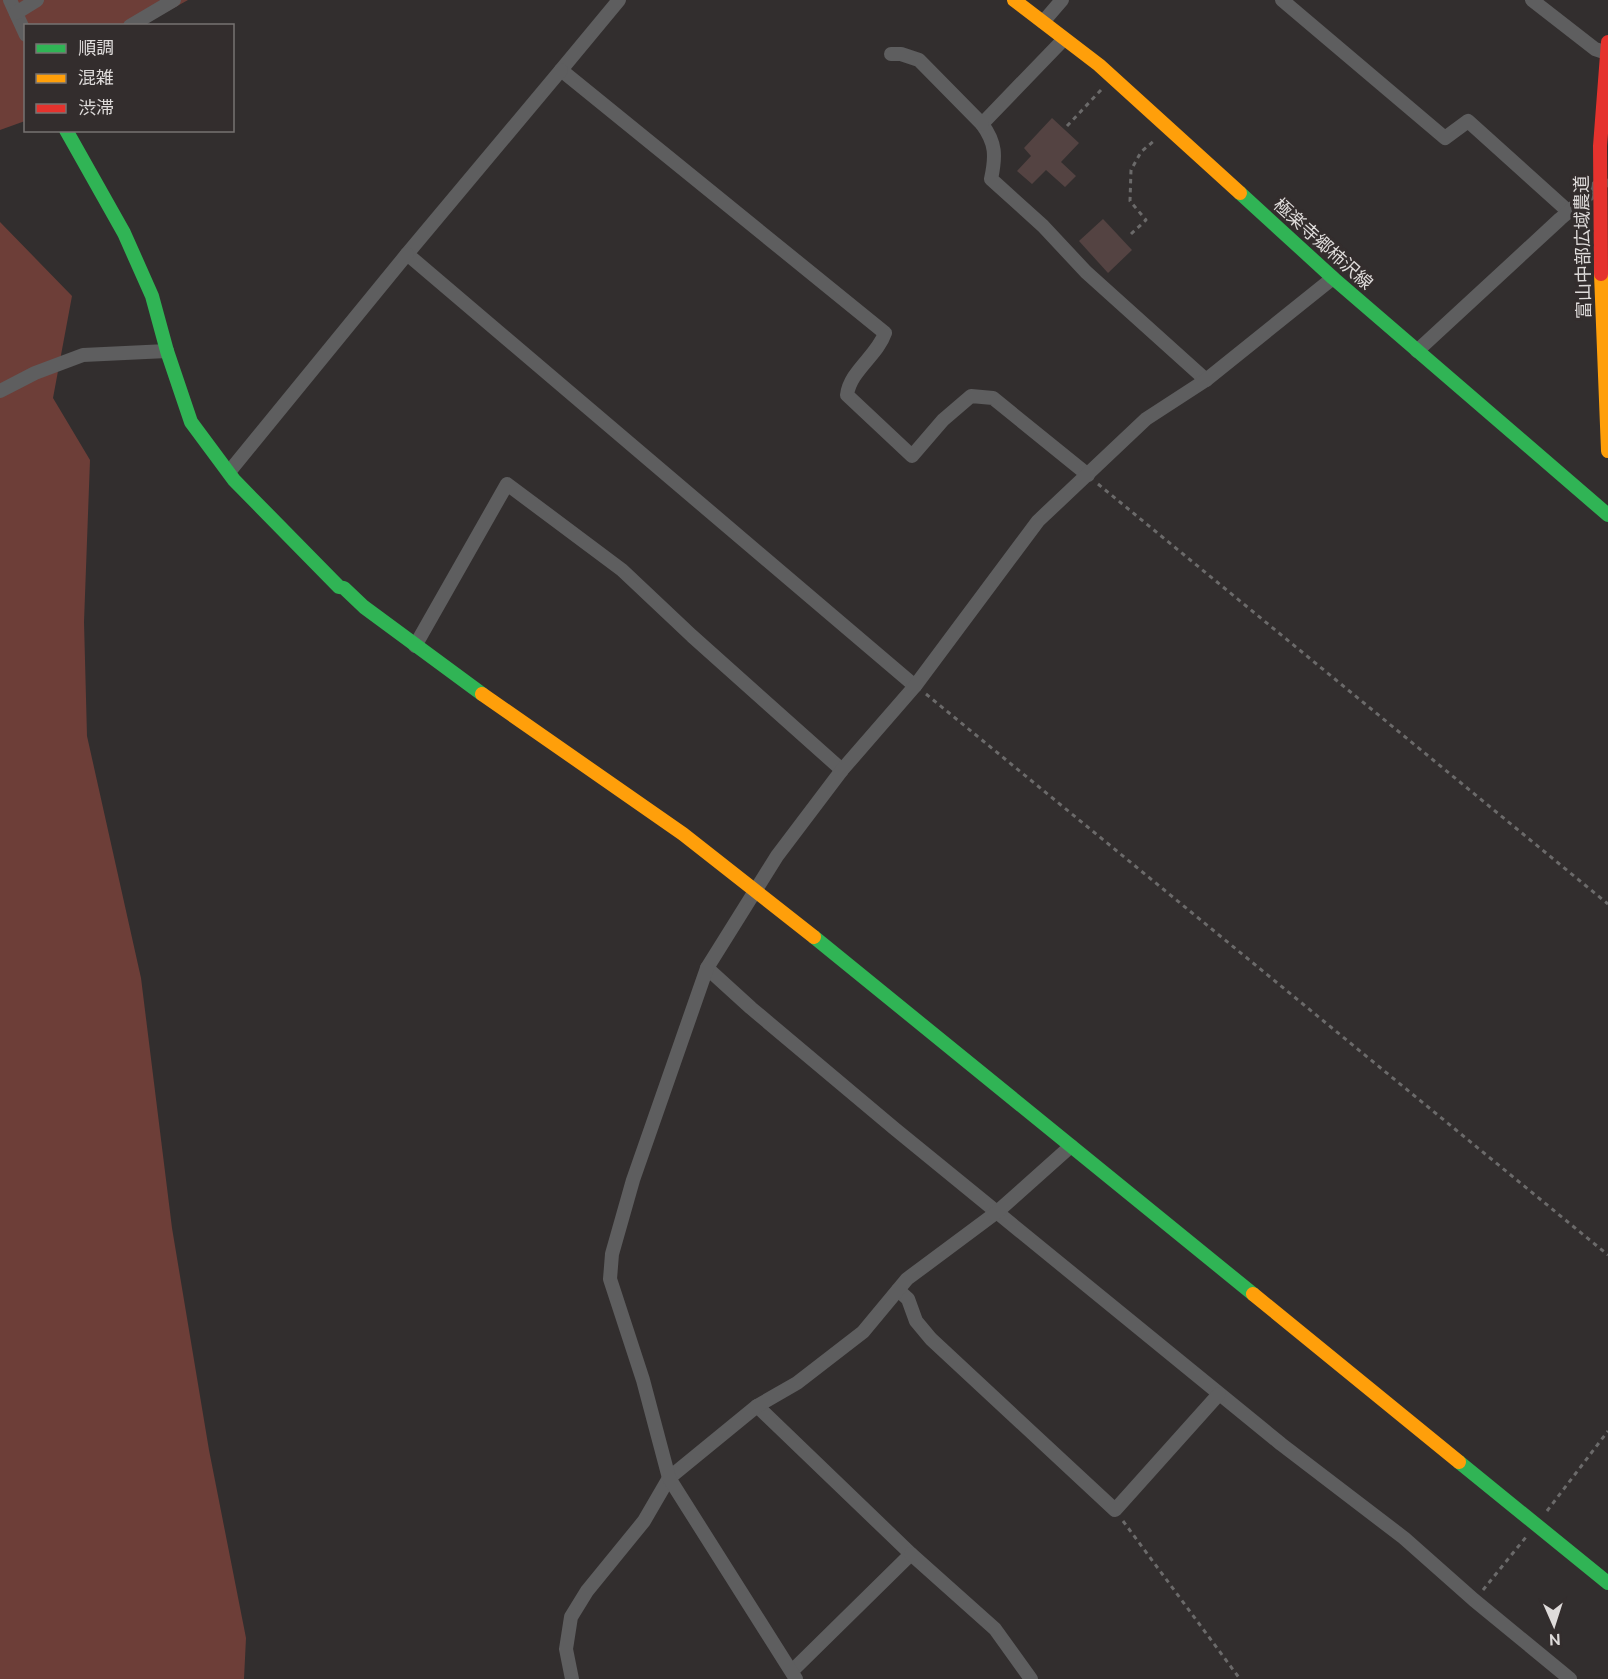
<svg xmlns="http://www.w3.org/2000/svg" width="1608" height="1679" viewBox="0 0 1608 1679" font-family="Ubuntu,'Noto Sans JP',sans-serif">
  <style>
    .green { fill: #6d3e38 }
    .building { fill: #544342 }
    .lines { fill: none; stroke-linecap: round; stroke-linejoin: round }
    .path { stroke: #6b6a6a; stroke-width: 3; stroke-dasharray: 4.5 4.5; stroke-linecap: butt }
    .street { stroke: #5e5e5f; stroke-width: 14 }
    .fast { stroke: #30b455; stroke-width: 14 }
    .slow { stroke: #ff9f0a; stroke-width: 14 }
    .jam { stroke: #e5322d; stroke-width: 14 }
    .labels { text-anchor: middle; stroke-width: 6; stroke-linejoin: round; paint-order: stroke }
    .street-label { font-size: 18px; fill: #dedbda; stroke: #332d2d }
  </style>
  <rect width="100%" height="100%" fill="#322e2e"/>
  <g class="green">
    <polygon points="0,0 188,0 143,25 26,26 25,121 0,130"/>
    <polygon points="0,222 72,296 53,398 90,460 84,622 87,736 141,978 172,1228 209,1450 246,1638 244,1679 0,1679"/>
  </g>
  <g class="building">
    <polygon points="1052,118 1079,143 1061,162 1076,176 1065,187 1046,170 1032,184 1017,171 1031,156 1024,148"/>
    <polygon points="1103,219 1132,250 1108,273 1079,241"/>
  </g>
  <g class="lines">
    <g class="path">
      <polyline points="1067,126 1101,90"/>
      <polyline points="1131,234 1146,220 1130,201 1131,170 1141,152 1156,139"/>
      <polyline points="1098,484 1608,904"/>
      <polyline points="926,694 1608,1255"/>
      <polyline points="1547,1511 1608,1431"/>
      <polyline points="1123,1521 1240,1679"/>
      <polyline points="1483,1590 1526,1537"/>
    </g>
    <g class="street">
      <polyline points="10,0 26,35"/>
      <path d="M 619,0 L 561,70 L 885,333 C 877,356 850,371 847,395 L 912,456 L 943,420 L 971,396 L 993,398 L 1088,475"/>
      <polyline points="1282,0 1445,138 1468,121 1569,212"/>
      <polyline points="1532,0 1595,49 1607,53"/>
      <polyline points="16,13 37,0"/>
      <polyline points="1043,22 1062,0"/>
      <polyline points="130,26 174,0"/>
      <path d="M 1064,39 L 982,124 C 996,143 996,156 991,179 L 1043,226 L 1086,272 L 1206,380"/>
      <polyline points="891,54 901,54 919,60 982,124"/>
      <polyline points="561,70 407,254 915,686"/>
      <polyline points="1417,351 1560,219 1602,183"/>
      <polyline points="0,391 35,373 83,355 167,351"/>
      <polyline points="229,472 407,254"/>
      <polyline points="415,646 507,484 622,570 692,636 842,770"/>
      <polyline points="707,968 751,1008 895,1129 1281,1444 1404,1538 1474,1600 1570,1679"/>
      <polyline points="898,1290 908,1299 916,1321 931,1339 1115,1510 1219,1394"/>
      <polyline points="757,1406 911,1554 792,1671"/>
      <polyline points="911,1554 995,1629 1031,1679"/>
      <polyline points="572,1679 566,1649 571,1617 587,1591 644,1521 669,1478 757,1406 797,1383 863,1332 907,1279 997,1212 1071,1146"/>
      <polyline points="796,1679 669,1478 643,1380 610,1279 612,1254 633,1180 707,968 777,856 842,770 915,686 1038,521 1146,419 1206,380 1333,278"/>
    </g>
    <g class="fast">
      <polyline points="66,130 124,233 152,296 167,351 191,422 234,480 339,587 344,588 364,607 482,694"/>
      <polyline points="1240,193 1333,278 1608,515"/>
      <polyline points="814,937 1253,1294"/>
      <polyline points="1459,1462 1608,1583"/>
    </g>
    <g class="slow">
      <polyline points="1014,0 1099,65 1240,193"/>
      <polyline points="1601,274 1608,451"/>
      <polyline points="482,694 683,834 814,937"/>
      <polyline points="1253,1294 1459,1462"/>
    </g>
    <polyline class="jam" points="1601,274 1600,146 1608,42"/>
  </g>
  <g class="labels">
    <g class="street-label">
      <text transform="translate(1323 244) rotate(42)" y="6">極楽寺郷柿沢線</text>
      <text transform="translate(1583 247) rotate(-91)" y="6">富山中部広域農道</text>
    </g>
  </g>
  <rect x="24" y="24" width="210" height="108" fill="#332d2d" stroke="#777372" stroke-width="1.5"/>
  <rect x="36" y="44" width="30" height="9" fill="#30b455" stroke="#777372" stroke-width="1.5"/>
  <text x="78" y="54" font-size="18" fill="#dedbda">順調</text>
  <rect x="36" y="74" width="30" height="9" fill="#ff9f0a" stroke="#777372" stroke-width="1.5"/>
  <text x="78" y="84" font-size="18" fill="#dedbda">混雑</text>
  <rect x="36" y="104" width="30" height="9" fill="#e5322d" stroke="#777372" stroke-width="1.5"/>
  <text x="78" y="114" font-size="18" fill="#dedbda">渋滞</text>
  <g transform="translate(1554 1625) rotate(177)" stroke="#332d2d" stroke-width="4.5" paint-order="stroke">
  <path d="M0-4.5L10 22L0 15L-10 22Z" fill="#dedbda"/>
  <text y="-9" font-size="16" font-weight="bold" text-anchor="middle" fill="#dedbda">N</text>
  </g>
</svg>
